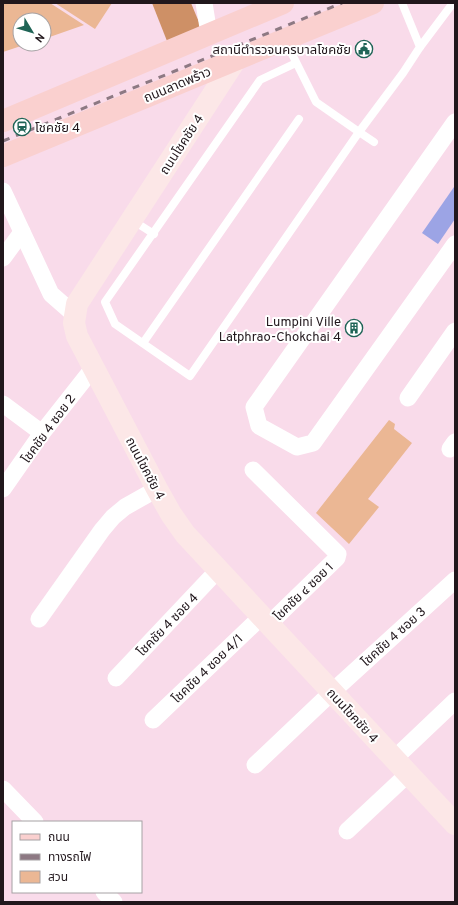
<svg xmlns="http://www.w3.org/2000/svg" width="458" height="905" viewBox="0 0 458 905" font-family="Overpass,'Noto Sans Thai',sans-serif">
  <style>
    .green { fill: #ebb794 }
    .forest { fill: #ce9066 }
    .water { fill: #9ca4e5 }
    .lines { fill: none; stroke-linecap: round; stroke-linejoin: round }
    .service { stroke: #fff; stroke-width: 8 }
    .minor { stroke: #fff; stroke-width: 17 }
    .secondary { stroke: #fce7e7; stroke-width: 22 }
    .primary { stroke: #fad0cf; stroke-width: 22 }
    .rail { stroke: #8d7983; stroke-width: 3; stroke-dasharray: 7 7; stroke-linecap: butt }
    .labels { text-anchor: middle; stroke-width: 4; stroke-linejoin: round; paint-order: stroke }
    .poi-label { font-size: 13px; fill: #21171c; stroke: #fff; text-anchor: end }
    .street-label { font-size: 13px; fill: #21171c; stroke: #fff }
  </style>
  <rect width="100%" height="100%" fill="#f9dbea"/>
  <g class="green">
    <polygon points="3,3 50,3 84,25 44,39 44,20 20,20 20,44 27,44 3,52"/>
    <polygon points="55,3 112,3 95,29"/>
    <polygon points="389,420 395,424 394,429 412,443 368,499 379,507 349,544 316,513"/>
  </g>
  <polygon class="forest" points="152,3 191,3 201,27 167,41"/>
  <polygon class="water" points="454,187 455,219 438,244 422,233"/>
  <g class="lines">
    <g class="service">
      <polyline points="285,40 316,102 359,132 403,73 420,47 402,3"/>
      <polyline points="420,47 453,3"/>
      <polyline points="296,63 260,80 105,302 115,324 190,376 359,132 374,142"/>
      <polyline points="132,220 154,234"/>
      <polyline points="143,343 299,119"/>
    </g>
    <g class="minor">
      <polyline points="204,3 209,34"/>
      <polyline points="455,122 254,407 259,426 297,447 313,443 455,244"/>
      <polyline points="3,191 51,294 75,315"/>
      <polyline points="3,258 22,232"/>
      <polyline points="408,398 455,331"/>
      <polyline points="3,404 42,433"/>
      <polyline points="450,449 455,442"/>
      <polyline points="253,470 338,554 337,558 269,624"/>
      <polyline points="3,489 42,433 94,367"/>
      <polyline points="39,619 102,530 113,517 125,507 157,489"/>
      <polyline points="116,678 218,570"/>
      <polyline points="153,720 261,617"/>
      <polyline points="394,759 455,701"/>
      <polyline points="255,765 332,692 455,580"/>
      <polyline points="3,789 35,822"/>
      <polyline points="347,831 408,774"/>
      <polyline points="104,892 114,902"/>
    </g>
    <polyline class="secondary" points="236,59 77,304 74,323 77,336 157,489 171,514 185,534 455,824"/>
    <g class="primary">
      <polyline points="3,121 283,3"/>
      <polyline points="3,156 373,3"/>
    </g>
    <polyline class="rail" points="3,141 342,3"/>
  </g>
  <defs>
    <symbol id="civic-ring" viewBox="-11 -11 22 22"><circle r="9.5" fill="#fff" stroke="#1f6456" stroke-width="1.5"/><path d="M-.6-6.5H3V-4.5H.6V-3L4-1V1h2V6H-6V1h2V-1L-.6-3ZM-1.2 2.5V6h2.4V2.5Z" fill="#1f6456"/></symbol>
    <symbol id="station-ring" viewBox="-11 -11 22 22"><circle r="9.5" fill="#fff" stroke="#1f6456" stroke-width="1.5"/><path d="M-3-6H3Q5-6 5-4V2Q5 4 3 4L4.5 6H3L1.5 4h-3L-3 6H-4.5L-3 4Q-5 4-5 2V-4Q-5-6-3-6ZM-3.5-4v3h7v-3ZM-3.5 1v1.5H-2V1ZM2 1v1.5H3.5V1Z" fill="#1f6456"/></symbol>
    <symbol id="building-ring" viewBox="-11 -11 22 22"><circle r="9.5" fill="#fff" stroke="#1f6456" stroke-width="1.5"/><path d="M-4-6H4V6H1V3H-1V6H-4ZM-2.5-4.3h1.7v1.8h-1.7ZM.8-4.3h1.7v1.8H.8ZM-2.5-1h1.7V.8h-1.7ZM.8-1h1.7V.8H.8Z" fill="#1f6456"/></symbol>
  </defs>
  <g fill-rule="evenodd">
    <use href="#civic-ring" x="354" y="39" width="20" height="20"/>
    <use href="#station-ring" x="12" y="117" width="20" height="20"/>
    <use href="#building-ring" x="344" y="318" width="20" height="20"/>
  </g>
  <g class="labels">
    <g class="poi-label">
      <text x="351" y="54">สถานีตำรวจนครบาลโชคชัย</text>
      <text x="35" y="132" text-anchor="start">โชคชัย 4</text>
      <text x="341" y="326">Lumpini Ville<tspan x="341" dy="15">Latphrao-Chokchai 4</tspan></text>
    </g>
    <g class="street-label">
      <text transform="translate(177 84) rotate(-23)" y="5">ถนนลาดพร้าว</text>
      <text transform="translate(181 144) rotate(-57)" y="5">ถนนโชคชัย 4</text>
      <text transform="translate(48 428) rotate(-54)" y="5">โชคชัย 4 ซอย 2</text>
      <text transform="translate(146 468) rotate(62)" y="5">ถนนโชคชัย 4</text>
      <text transform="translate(303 591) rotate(-44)" y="5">โชคชัย ๔ ซอย 1</text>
      <text transform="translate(167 624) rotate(-46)" y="5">โชคชัย 4 ซอย 4</text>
      <text transform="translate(393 636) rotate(-42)" y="5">โชคชัย 4 ซอย 3</text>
      <text transform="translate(207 668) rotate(-44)" y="5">โชคชัย 4 ซอย 4/1</text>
      <text transform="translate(353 715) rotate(47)" y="5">ถนนโชคชัย 4</text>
    </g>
  </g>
  <rect width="458" height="905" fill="none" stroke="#21171c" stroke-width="8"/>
  <rect x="12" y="821" width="130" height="72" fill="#ffffff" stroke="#a6a2a4"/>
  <rect x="20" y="834" width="20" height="6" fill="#fad0cf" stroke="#a6a2a4"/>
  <text x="48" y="841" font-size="12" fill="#21171c">ถนน</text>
  <rect x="20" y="854" width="20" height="6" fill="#8d7983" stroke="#a6a2a4"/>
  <text x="48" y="861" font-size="12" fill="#21171c">ทางรถไฟ</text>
  <rect x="20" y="871" width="20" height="12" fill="#ebb794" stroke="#a6a2a4"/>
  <text x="48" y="881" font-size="12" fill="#21171c">สวน</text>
  <g transform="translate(32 32) rotate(128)"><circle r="19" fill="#ffffff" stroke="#a6a2a4"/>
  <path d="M0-3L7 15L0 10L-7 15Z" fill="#1f6456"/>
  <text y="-6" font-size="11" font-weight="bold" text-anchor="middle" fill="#21171c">N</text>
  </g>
</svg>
